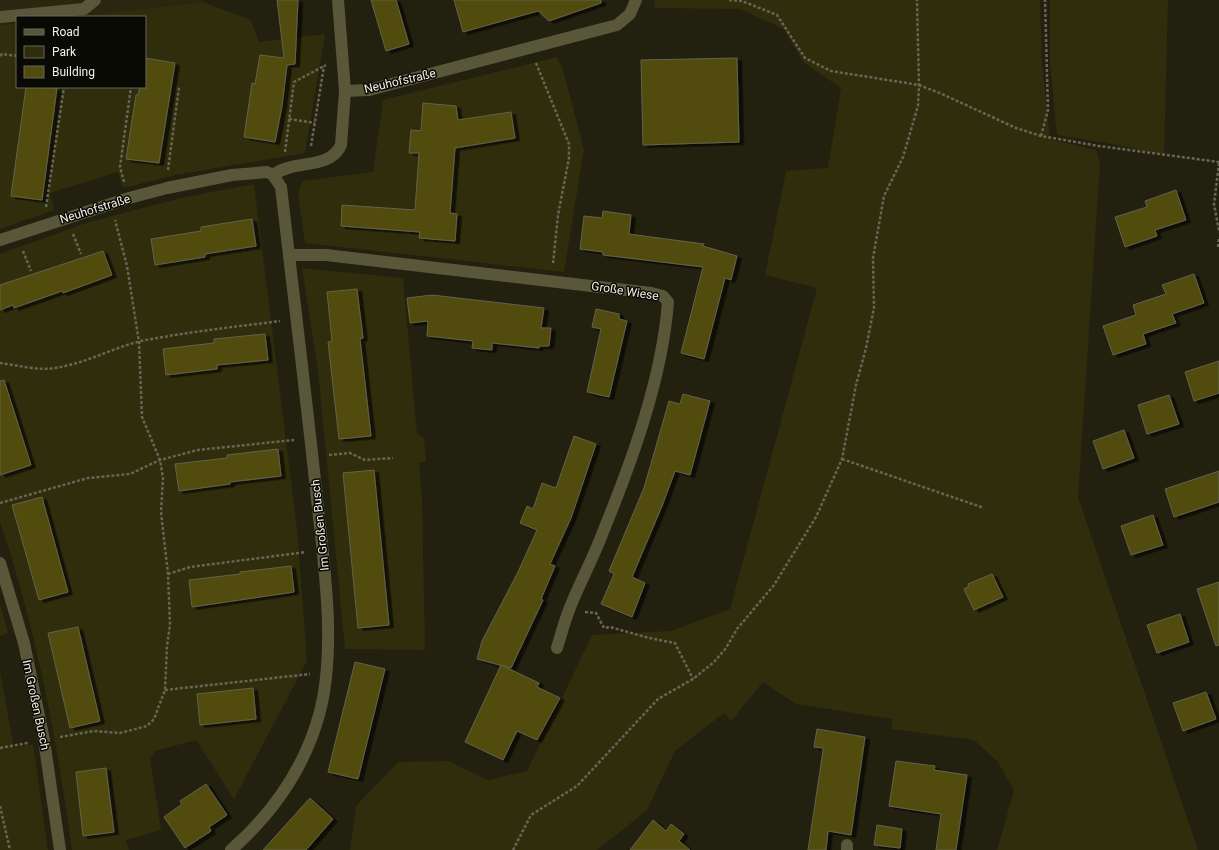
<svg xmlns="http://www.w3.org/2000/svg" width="1219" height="850" viewBox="0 0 1219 850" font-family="Roboto,sans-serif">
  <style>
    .built { fill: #29270f }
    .green { fill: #2f2d0c }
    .building { fill: #514c0b; stroke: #63624f; filter: url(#shadow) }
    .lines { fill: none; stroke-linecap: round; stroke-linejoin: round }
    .path { stroke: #666556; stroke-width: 2.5; stroke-dasharray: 3 2; stroke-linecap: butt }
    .lane { stroke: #595739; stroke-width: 12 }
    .street { stroke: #595739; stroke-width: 12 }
    .labels { text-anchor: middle; stroke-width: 3; stroke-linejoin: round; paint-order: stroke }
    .street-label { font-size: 12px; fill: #f1f1e5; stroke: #0a0a04 }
  </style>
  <defs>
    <filter id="shadow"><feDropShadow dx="4.5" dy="2.5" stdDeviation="0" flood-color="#0009"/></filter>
  </defs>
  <rect width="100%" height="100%" fill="#22200f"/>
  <polygon class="built" points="0,0 202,0 203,2 72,17 17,17 17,23 0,25"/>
  <g class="green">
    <polygon points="655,0 1040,0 1042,62 1050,139 1096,150 1100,164 1078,497 1198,850 997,850 1014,790 997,761 974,740 892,729 892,719 796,704 763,682 731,721 724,713 675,751 647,810 597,850 350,850 356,806 398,762 448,761 488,780 527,771 592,635 671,631 730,609 817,288 765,275 786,171 828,168 841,88 803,62 784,29 740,9 654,8"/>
    <polygon points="1050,0 1168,0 1164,155 1107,143 1057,135 1050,64"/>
    <polygon points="203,2 251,20 259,42 325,34 305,153 176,175 123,188 118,172 50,193 54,210 0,229 0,25 17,23 17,87 145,87 145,17 72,17"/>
    <polygon points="557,57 564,73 584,150 564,272 305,243 298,193 302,181 373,172 383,100"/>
    <path d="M 254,184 L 297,529 L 307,661 L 234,799 L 196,740 L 155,751 L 150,758 L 161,830 L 126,840 L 129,850 L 72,850 C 57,739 36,628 0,522 L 0,254 L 89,222 L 181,198 Z"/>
    <polygon points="302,268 403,278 417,434 424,438 426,461 419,463 422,496 425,650 345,649 318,370"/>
    <polygon points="0,604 8,633 0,636"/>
    <polygon points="0,671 14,748 33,744 48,850 0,850"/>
  </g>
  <g class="building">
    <polygon points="277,0 298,0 295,64 287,65 282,106 275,142 244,137 252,83 255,84 260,55 284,58"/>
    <polygon points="371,0 396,0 409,44 386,51"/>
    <polygon points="454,0 601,0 601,3 549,21 538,11 463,32"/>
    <polygon points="145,58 175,63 159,163 126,159 136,95 138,95 140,87 145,87"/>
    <polygon points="737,58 739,142 643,145 641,60"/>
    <polygon points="26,87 57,88 42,200 11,196"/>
    <polygon points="423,103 456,106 458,120 511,112 515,138 455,148 450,213 457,214 455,241 419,238 420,232 341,226 342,205 415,210 419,153 409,153 411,130 421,131"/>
    <polygon points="1176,190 1186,220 1155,230 1157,236 1125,247 1115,217 1147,207 1145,201"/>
    <polygon points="603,211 631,215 629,234 704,244 703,246 737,256 731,280 725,278 704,359 681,353 703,267 603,255 603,252 580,249 584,216 602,218"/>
    <polygon points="252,219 256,246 205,254 205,257 155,265 151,239 201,231 201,227"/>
    <polygon points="103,251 112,275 63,293 62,291 14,308 13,305 0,310 0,285"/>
    <polygon points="1194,274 1204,303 1172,314 1176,323 1143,334 1146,344 1113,355 1103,326 1136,315 1133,305 1166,294 1162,285"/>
    <polygon points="357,289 363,338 360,339 371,436 339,439 328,342 332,341 327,292"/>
    <polygon points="432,295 544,308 541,328 551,328 549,346 539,346 539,348 492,343 492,350 472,348 473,341 427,336 428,321 410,323 407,298"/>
    <polygon points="596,309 619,314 619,319 627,321 609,397 587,392 601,329 592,327"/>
    <polygon points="265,334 268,360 217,365 217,369 166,375 163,349 214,343 214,339"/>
    <polygon points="1219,361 1219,393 1194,401 1185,372"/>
    <polygon points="4,380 31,465 0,475 0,381"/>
    <polygon points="683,394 710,401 690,475 675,471 662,506 632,577 645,583 632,617 601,604 614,574 609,571 644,488 669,401 680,404"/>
    <polygon points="1169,395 1179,424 1147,434 1138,405"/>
    <polygon points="1124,430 1134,458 1103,469 1093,441"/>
    <polygon points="574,436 596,444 571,518 550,564 555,566 541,599 543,600 511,668 477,659 482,641 518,572 537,530 520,523 527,506 533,509 542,483 556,488"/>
    <polygon points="278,449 281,476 230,482 230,484 179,491 175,464 227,458 227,455"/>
    <polygon points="374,470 389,625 358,628 343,473"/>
    <polygon points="1219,471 1219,502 1174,517 1165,489"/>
    <polygon points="42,497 68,592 39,600 12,505"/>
    <polygon points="1153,515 1163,545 1131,555 1121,526"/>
    <polygon points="291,566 294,592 192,607 189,580 240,574 240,572"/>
    <polygon points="992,574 1003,597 974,610 964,589 969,586 968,584"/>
    <polygon points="1219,582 1219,645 1216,646 1197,589"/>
    <polygon points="1180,614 1189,642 1157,653 1147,625"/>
    <polygon points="78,627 100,721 70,728 48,633"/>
    <polygon points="355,662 385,669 358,779 328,772"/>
    <polygon points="501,665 539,683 537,687 560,698 537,740 517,731 503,760 465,742"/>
    <polygon points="253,688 256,719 200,725 197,694"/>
    <polygon points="1206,692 1216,719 1183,731 1173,703"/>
    <polygon points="817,729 865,737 851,835 828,831 826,850 808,850 823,751 823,748 814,747"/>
    <polygon points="896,761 935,766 934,770 967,775 956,850 936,850 941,814 889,806"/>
    <polygon points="106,768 114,832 83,836 76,772"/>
    <polygon points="206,784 227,815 209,827 211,831 185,848 164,817 182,804 180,801"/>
    <polygon points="310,798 333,819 306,850 263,850"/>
    <polygon points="653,820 666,831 671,824 684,834 679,841 690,850 630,850"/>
    <polygon points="877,825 902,829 900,848 874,845"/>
  </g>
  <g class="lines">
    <g class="path">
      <polyline points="729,0 742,1 777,15 805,58 831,71 919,85 942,94 1016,128 1041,136 1099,146 1219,162"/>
      <polyline points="0,56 2,54 17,56"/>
      <polyline points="536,63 569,144 569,158 558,215 553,264"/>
      <polyline points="289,119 315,123"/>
      <polyline points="1041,136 1048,110 1045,0"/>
      <polyline points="311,146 324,66"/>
      <polyline points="285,152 294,82 326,65"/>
      <polyline points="1219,163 1214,204 1219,231"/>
      <polyline points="168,170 179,87"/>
      <polyline points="124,182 120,167 131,87"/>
      <polyline points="46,207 64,87"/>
      <polyline points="73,234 81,254"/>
      <polyline points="1218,247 1219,238"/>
      <polyline points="23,251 31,271"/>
      <path d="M 0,363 C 16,365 40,371 54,368 C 85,364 112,348 141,341 C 187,332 233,327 280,321"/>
      <polyline points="329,455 350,453 365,460 393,458"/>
      <polyline points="842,459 984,508"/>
      <polyline points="0,503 88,478 130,474 160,460 198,450 294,440"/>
      <polyline points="168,574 190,567 306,552"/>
      <polyline points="585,612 596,613 604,628 610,627 649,638 675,643 693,679"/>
      <polyline points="165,690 310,674"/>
      <polyline points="60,737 94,731 120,733 147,726 154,719 165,690 167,646 170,625 168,574 161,512 163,478 160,460 142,417 139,342 127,266 115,220"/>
      <polyline points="0,748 28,743"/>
      <polyline points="0,806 10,850"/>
      <polyline points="513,850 531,815 577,786 658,699 693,679 714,662 726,648 737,629 774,585 816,517 842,459 856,385 866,348 874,308 873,258 884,196 903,157 918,106 919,85 917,0"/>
    </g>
    <g class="lane">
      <polyline points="0,17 84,9 95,0"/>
      <polyline points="847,850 847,845"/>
    </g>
    <g class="street">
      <polyline points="345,91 369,90 617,25 630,14 636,0"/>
      <path d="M 273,175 C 295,159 330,170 341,145 L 345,91 L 338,0"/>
      <path d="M 0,240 L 129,198 L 167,188 L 232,175 L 267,172 L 273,175 L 281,187 C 293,291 306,395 317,499 C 324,565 337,651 319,715 C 304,769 273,813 231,850"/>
      <path d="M 289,255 L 326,255 L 651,293 L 663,296 L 668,302 C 662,379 632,461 603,532 C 593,559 579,584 569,610 C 564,623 561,635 557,648"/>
      <polyline points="0,563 24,643 44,740 60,850"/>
    </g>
  </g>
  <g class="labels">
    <g class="street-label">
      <text transform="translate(400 81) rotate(-13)" y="4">Neuhofstraße</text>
      <text transform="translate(95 209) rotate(-17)" y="4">Neuhofstraße</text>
      <text transform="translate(625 291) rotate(9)" y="4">Große Wiese</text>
      <text transform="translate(320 525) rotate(-96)" y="4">Im Großen Busch</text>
      <text transform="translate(36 705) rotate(78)" y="4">Im Großen Busch</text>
    </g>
  </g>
  <rect x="16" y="16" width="130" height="72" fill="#0a0a04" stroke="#66665e"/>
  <rect x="24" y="29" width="20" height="6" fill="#595739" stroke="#66665e"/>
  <text x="52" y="36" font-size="12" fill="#f1f1e5">Road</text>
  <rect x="24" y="46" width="20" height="12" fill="#2f2d0c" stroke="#66665e"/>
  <text x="52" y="56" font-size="12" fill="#f1f1e5">Park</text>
  <rect x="24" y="66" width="20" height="12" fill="#514c0b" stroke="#66665e"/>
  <text x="52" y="76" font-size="12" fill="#f1f1e5">Building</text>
</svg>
